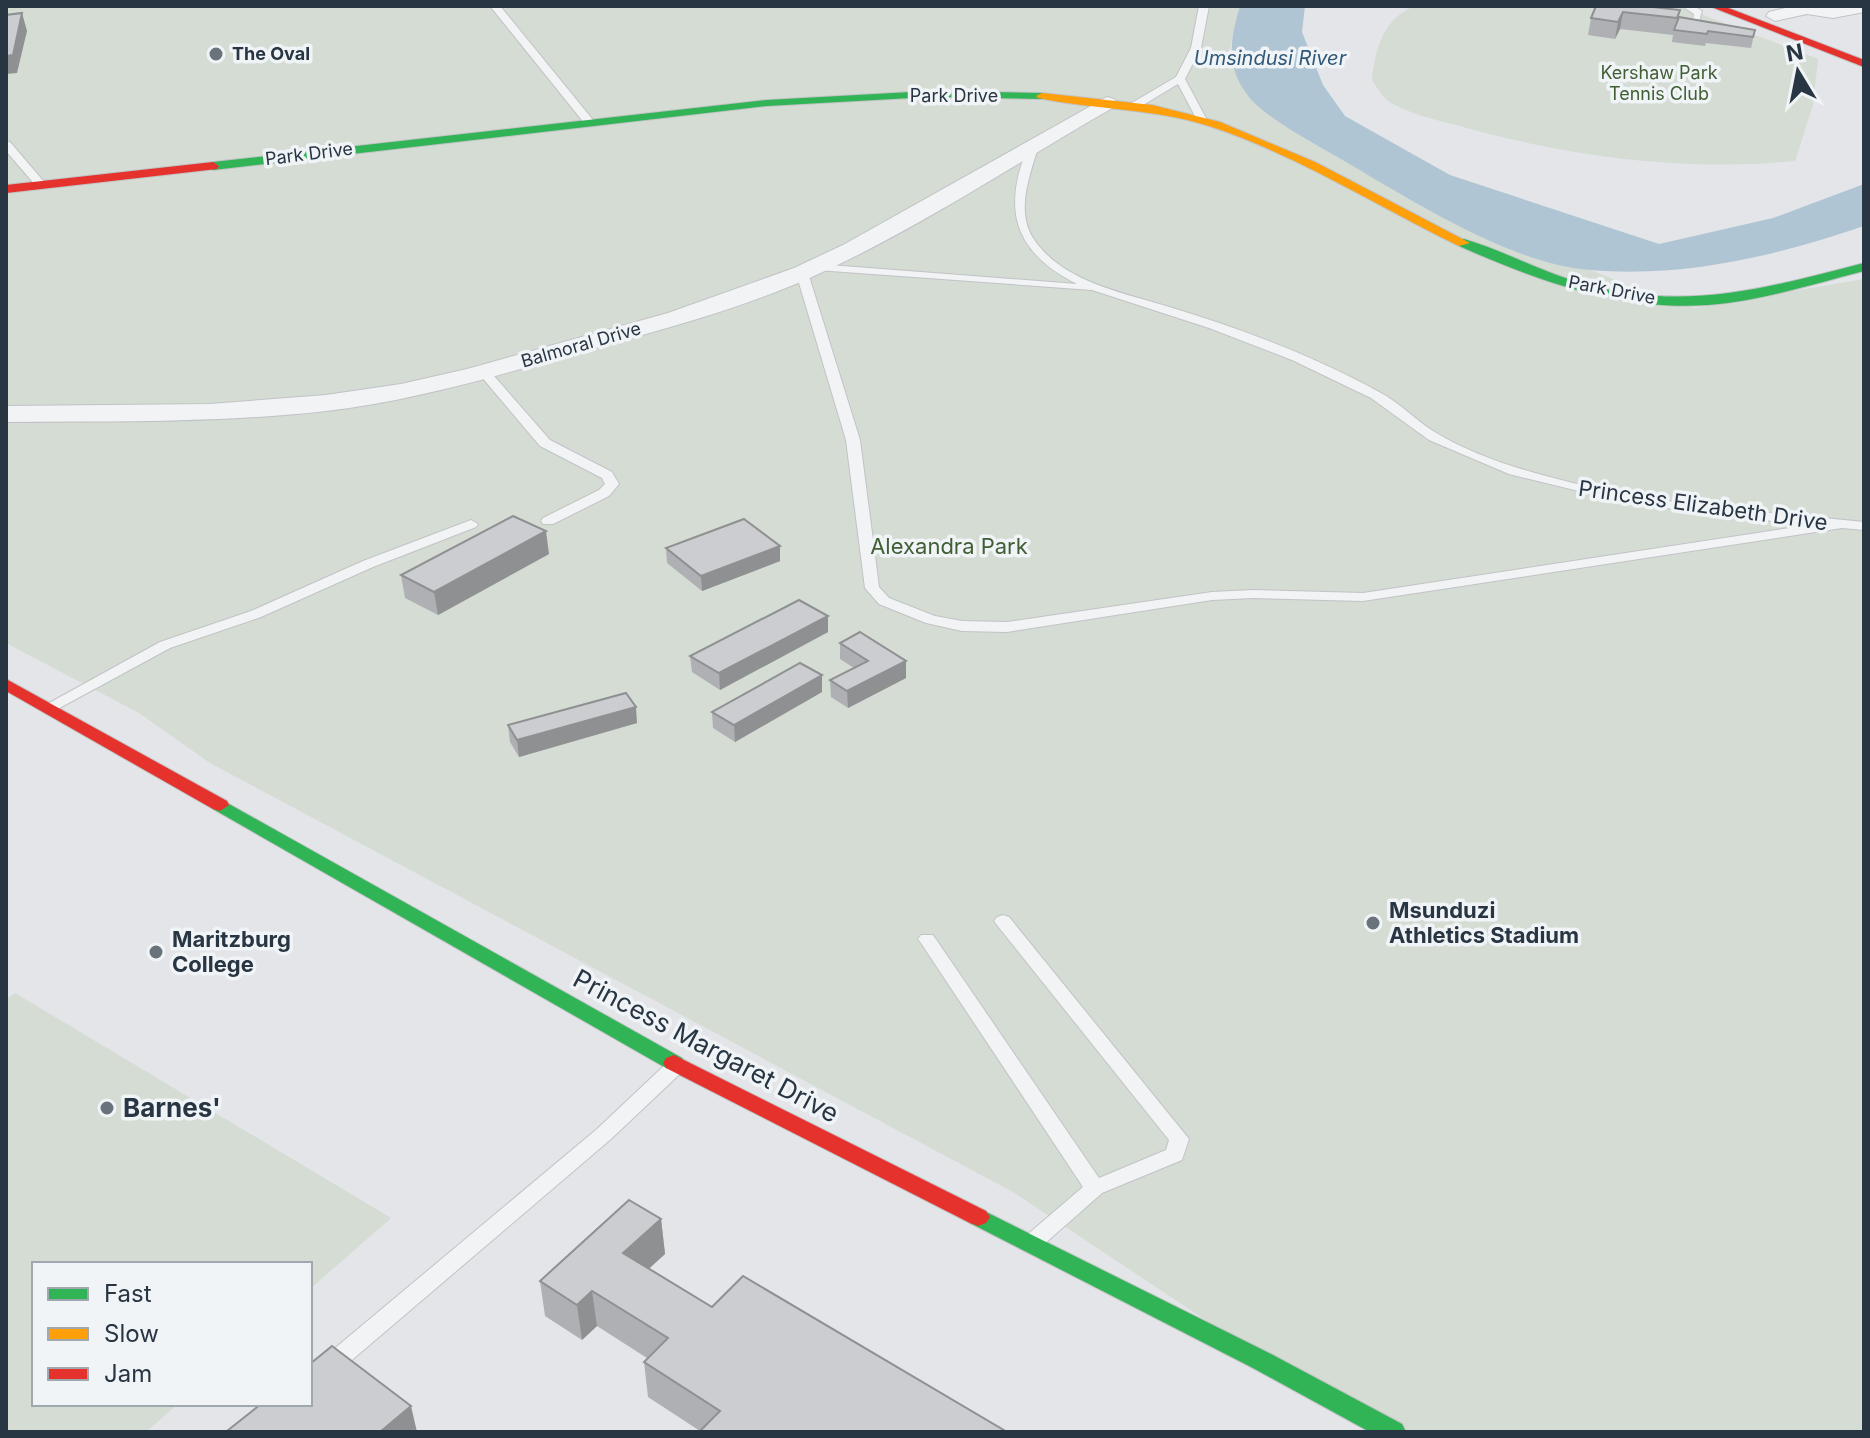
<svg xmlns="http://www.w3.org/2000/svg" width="1870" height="1438" viewBox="0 0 1870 1438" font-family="Inter,sans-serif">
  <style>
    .green { fill: #d4dcd3 }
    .water { fill: #b0c5d4 }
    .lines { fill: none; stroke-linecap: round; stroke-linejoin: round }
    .lane-casing { stroke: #c1c3c6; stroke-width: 2 }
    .street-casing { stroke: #c1c3c6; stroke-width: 2 }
    .fast-casing { stroke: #c1c3c6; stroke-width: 2 }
    .slow-casing { stroke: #c1c3c6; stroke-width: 2 }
    .jam-casing { stroke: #c1c3c6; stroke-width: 2 }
    .lane { fill: #f2f3f5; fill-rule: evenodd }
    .street { fill: #f2f3f5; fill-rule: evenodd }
    .fast { fill: #30b455; fill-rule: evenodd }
    .slow { fill: #ff9f0a; fill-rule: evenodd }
    .jam { fill: #e5322d; fill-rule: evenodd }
    .wall { fill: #afb0b3 }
    .shaded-wall { fill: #8e9092 }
    .building { fill: #cbcdd0; stroke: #8e9092; stroke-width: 2 }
    .poi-dot { fill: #69737c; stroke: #f0f4f7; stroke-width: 3 }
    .labels { text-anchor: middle; stroke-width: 7; stroke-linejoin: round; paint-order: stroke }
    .far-poi-label { font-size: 18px; font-weight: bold; fill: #283542; stroke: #f0f4f7; text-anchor: start }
    .far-park-label { font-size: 18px; fill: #415f35; stroke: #f0f4f7 }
    .far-street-label { font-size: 18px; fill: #283542; stroke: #f0f4f7 }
    .far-water-label { font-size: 20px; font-style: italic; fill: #315878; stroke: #f0f4f7 }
    .street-label { font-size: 22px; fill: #283542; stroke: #f0f4f7 }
    .park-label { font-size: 22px; fill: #415f35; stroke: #f0f4f7 }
    .poi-label { font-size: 22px; font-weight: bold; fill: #283542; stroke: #f0f4f7; text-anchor: start }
    .near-street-label { font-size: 26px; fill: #283542; stroke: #f0f4f7 }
    .near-poi-label { font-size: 26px; font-weight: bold; fill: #283542; stroke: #f0f4f7; text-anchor: start }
  </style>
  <rect width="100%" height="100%" fill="#e3e5e8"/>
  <g class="green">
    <polygon points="6,6 1240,6 1229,52 1304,138 1422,206 1510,249 1557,264 1590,270 1682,306 1696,308 1864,279 1864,1432 1374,1432 1013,1192 210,763 139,713 6,643"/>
    <path d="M 1415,6 L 1680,6 L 1818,59 L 1813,105 L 1795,161 C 1682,172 1564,156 1456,125 C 1437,120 1402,112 1387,100 C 1381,95 1376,86 1372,80 C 1375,50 1383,18 1415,6 Z"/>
    <polygon points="15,993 391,1218 310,1289 310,1264 34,1264 34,1404 178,1404 146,1432 6,1432 6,999"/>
  </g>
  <path class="water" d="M 1240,6 L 1305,6 L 1302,32 L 1323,85 L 1345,116 L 1450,175 L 1659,244 L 1773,218 L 1864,184 L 1864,226 C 1777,256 1684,278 1591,270 C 1509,264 1410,199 1339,158 C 1315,144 1266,118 1249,97 C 1225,67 1230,40 1240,6 Z"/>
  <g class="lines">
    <defs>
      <g id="lane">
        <polygon points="490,6 500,6 593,120 593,124 585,124"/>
        <polygon points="1199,6 1209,6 1201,48 1185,79 1207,120 1198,122 1178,84 1138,108 1130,108 1130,104 1176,77 1191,48"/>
        <polygon points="1682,6 1694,6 1702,11 1698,25 1692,25 1694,14"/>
        <polygon points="6,141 10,142 45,183 45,187 37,187 6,151"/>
        <path d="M 1030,142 L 1039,144 C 1031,173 1015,209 1033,238 C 1061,281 1120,292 1166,306 C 1239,328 1312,355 1379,392 C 1399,402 1414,419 1433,431 C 1467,452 1508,466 1546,476 C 1649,505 1758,511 1864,522 L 1864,530 L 1842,528 L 1363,601 L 1253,598 L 1212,600 L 1007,632 L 962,631 L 926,623 L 879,604 L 865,588 L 846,440 L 796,273 L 802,270 L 808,273 L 860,440 L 879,587 L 889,598 L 935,616 L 962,621 L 1007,622 L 1212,592 L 1253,590 L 1363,593 L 1809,525 L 1701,513 L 1620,501 L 1509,474 L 1429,440 L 1371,398 L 1292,360 L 1209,328 L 1092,290 L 817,270 L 811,267 L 817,264 L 1077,284 C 1011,251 1002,206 1030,142 Z"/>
        <polygon points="484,368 488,369 550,440 612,472 619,484 609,496 553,524 543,524 541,521 543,518 599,490 605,484 602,478 540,446 480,375 480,369"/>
        <polygon points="471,520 478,524 476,527 373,567 261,617 170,648 54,711 48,713 40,708 160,642 251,611 363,561"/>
        <polygon points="1003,915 1009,917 1189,1139 1182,1160 1102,1193 1042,1246 1035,1248 1028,1246 1024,1240 1028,1234 1083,1187 921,943 918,939 921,935 933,935 1099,1178 1166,1150 1169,1140 997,925 994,921 997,917"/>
        <polygon points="675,1060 682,1062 685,1067 682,1072 611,1139 318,1389 310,1391 310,1369 597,1129 668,1062"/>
      </g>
      <g id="street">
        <polygon points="1794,6 1864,6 1864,12 1833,18 1807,14 1775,21 1766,16 1769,12"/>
        <path d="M 1107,97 L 1114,99 L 1117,103 L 1114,107 C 1015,164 918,229 814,276 C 741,309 661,330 585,351 C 499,375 414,401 326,411 C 220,423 113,421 6,422 L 6,406 L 210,404 L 326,395 L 401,384 L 467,369 L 668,313 L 794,268 L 843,245 Z"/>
      </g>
      <g id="fast">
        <polygon points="929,91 1042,93 1048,96 1042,99 929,97 767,106 213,170 207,166 213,162 767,100"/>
        <path d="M 1464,239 C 1505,251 1543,273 1585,284 C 1686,312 1767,288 1864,263 L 1864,271 C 1813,284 1761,301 1708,305 C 1621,311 1538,281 1459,246 L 1459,240 Z"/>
        <polygon points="220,799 682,1058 685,1063 682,1068 674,1071 666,1068 213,809 211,805 213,801"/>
        <polygon points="978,1208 1271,1354 1402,1424 1406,1432 1370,1432 1253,1368 970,1223 966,1217 970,1211"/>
      </g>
      <path id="slow" d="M 1042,93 L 1152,105 L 1220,122 L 1315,162 L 1470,243 L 1459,246 C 1377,206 1299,156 1212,127 C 1155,108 1096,110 1038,98 L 1036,96 Z"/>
      <g id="jam">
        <polygon points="1709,6 1723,6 1864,60 1864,67"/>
        <polygon points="213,162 219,166 217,169 6,193 6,185"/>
        <polygon points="6,679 227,801 229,805 220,811 213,809 6,691"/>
        <polygon points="674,1055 986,1211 990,1217 986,1223 978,1226 970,1223 666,1068 663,1063 666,1058"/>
      </g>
    </defs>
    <use href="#lane" class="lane-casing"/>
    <use href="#street" class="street-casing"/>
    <use href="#fast" class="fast-casing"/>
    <use href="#slow" class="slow-casing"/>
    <use href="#jam" class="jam-casing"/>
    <use href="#lane" class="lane"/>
    <use href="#street" class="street"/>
    <use href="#fast" class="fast"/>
    <use href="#slow" class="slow"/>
    <use href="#jam" class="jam"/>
  </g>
  <g class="wall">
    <polygon points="1596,6 1680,10 1679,17 1755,30 1751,48 1706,43 1705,46 1672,42 1673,35 1620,29 1615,39 1588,35 1591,18"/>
    <polygon points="780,546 780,561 702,591 667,563 666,548"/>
    <polygon points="549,554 438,615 405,598 401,575"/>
    <polygon points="828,616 828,632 720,690 692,672 690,656"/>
    <polygon points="840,643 906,678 848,708 831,697 830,680 854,668 840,659"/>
    <polygon points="822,692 735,742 713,728 712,712"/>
    <polygon points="637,723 519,757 510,742 508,725"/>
    <polygon points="661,1219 665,1254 649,1268 712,1307 1007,1432 700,1431 648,1397 644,1362 647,1358 597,1326 582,1340 545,1316 540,1281"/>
  </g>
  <g class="shaded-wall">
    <polygon points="1623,12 1620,29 1615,39 1618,22"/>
    <polygon points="22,13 27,31 17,73 6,74 6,56"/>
    <polygon points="546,531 549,554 438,615 434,592"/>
    <polygon points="780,546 780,561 702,591 701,576"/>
    <polygon points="828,616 828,632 720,690 719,673"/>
    <polygon points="906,661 906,678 848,708 847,691"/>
    <polygon points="822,675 822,692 735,742 734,725"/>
    <polygon points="636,707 637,723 519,757 517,740"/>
    <polygon points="661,1219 665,1254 628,1288 623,1253"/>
    <polygon points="592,1291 597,1326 582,1340 577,1305"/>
    <polygon points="411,1406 417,1432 380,1432"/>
  </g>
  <g class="building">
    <polygon points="1596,6 1644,6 1680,10 1677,18 1623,12 1618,22 1591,18"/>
    <polygon points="22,13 13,55 6,56 6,15"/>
    <polygon points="1679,17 1755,30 1753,37 1708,31 1707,34 1674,30"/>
    <polygon points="513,516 546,531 434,592 401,575"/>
    <polygon points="744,519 780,546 701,576 666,548"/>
    <polygon points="799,600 828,616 719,673 690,656"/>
    <polygon points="860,632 906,661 847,691 830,680 868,661 840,643"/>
    <polygon points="800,663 822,675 734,725 712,712"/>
    <polygon points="626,693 636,707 517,740 508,725"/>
    <polygon points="629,1200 661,1219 623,1253 712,1307 743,1276 1007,1432 699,1432 720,1411 644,1362 668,1338 592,1291 577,1305 540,1281"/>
    <polygon points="332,1346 411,1406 380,1432 227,1431 261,1404 310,1404 310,1364"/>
  </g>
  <g class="poi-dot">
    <circle cx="216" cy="54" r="8"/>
    <circle cx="1373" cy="923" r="8"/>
    <circle cx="156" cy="952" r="8"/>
    <circle cx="107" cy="1108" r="8"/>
  </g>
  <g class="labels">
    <g class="far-poi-label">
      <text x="232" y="60">The Oval</text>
    </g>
    <g class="far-park-label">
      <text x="1659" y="79">Kershaw Park<tspan x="1659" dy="21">Tennis Club</tspan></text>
    </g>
    <g class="far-street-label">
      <text x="954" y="102">Park Drive</text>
      <text transform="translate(309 154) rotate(-7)" y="6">Park Drive</text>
      <text transform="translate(1612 290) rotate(11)" y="6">Park Drive</text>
      <text transform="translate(581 345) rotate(-16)" y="6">Balmoral Drive</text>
    </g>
    <g class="far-water-label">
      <text x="1270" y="65">Umsindusi River</text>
    </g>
    <g class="street-label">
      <text transform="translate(1703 505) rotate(8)" y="8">Princess Elizabeth Drive</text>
    </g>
    <g class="park-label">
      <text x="949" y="554">Alexandra Park</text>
    </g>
    <g class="poi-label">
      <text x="1389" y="918">Msunduzi<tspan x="1389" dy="25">Athletics Stadium</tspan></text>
      <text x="172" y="947">Maritzburg<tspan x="172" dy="25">College</tspan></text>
    </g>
    <g class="near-street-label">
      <text transform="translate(706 1046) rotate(28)" y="9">Princess Margaret Drive</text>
    </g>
    <g class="near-poi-label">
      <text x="123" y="1117">Barnes'</text>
    </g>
  </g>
  <rect width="1870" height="1438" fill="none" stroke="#283542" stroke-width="16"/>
  <rect x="32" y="1262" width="280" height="144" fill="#f0f4f7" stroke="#a0a8af" stroke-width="2"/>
  <rect x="48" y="1288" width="40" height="12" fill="#30b455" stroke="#a0a8af" stroke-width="2"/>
  <text x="104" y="1302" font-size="24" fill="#283542">Fast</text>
  <rect x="48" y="1328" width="40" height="12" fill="#ff9f0a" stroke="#a0a8af" stroke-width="2"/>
  <text x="104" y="1342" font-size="24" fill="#283542">Slow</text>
  <rect x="48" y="1368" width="40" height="12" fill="#e5322d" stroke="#a0a8af" stroke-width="2"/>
  <text x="104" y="1382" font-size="24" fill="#283542">Jam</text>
  <g transform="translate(1798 72) rotate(350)" stroke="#f0f4f7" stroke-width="6" paint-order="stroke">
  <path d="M0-6L14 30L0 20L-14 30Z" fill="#283542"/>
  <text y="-12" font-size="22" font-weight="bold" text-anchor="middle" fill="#283542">N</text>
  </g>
</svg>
